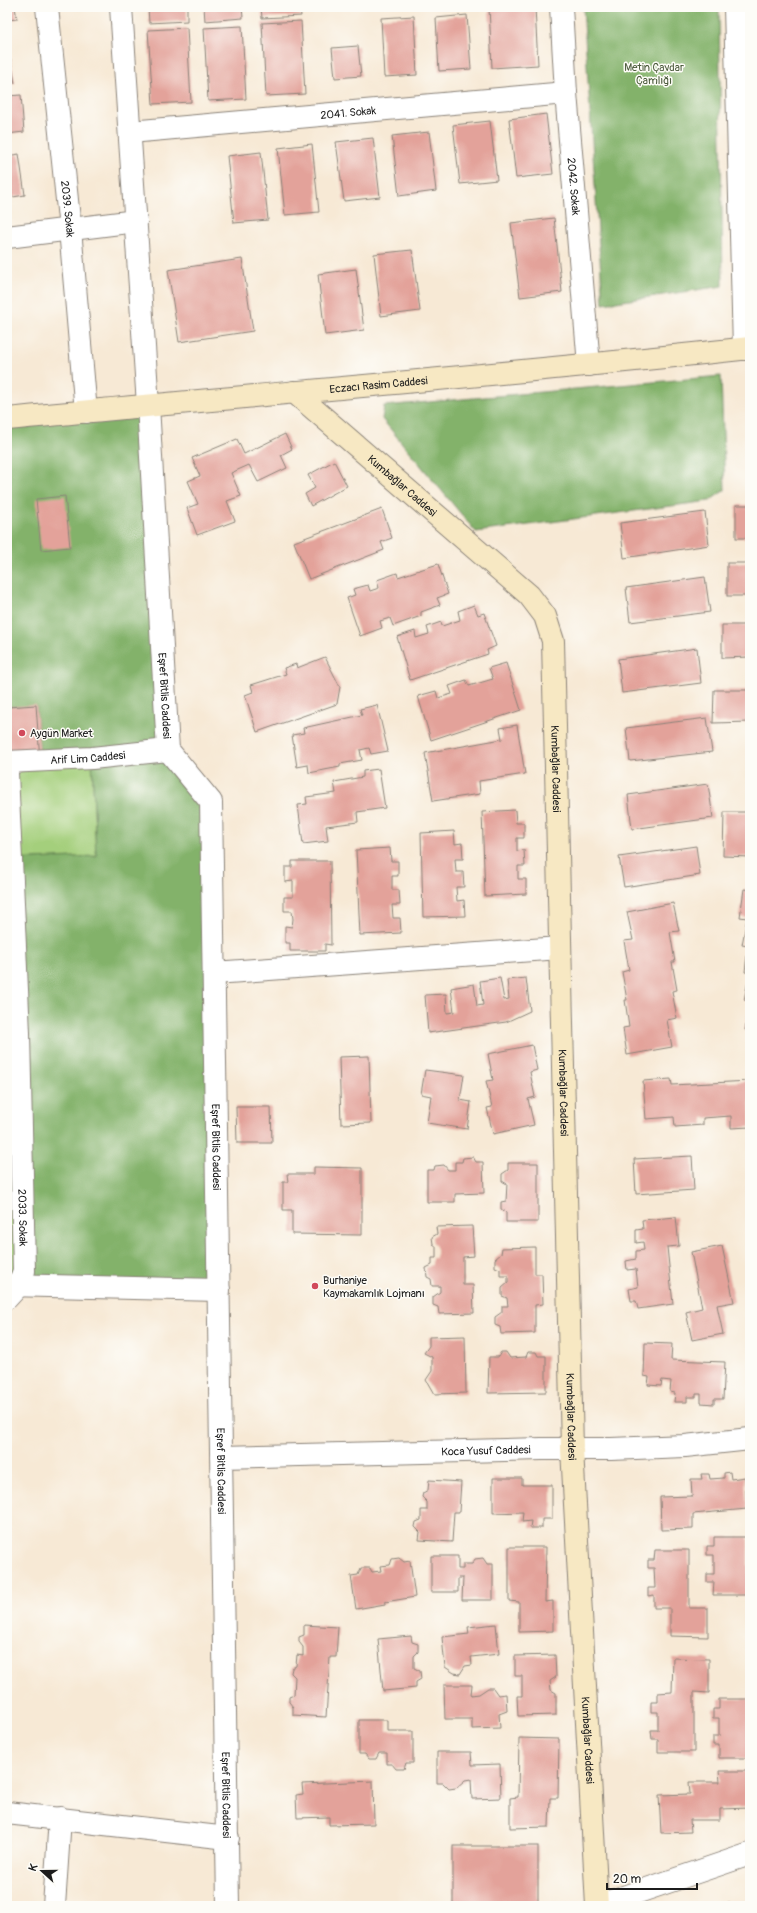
<svg xmlns="http://www.w3.org/2000/svg" width="757" height="1913" viewBox="0 0 757 1913" font-family="Pangolin,sans-serif">
  <style>
    .green { fill: #a4cf7b; stroke: #60764c }
    .forest { fill: #83b26b; stroke: #506744 }
    .building { fill: #e3a29a }
    .lines { fill: none; stroke-linecap: round; stroke-linejoin: round }
    .street-casing { stroke: #8a8278; stroke-width: 24 }
    .secondary-casing { stroke: #8a8278; stroke-width: 24 }
    .street { stroke: #fff; stroke-width: 22 }
    .secondary { stroke: #f7e8c3; stroke-width: 22 }
    .poi-dot { fill: #d1495b; stroke: #fdfcf7; stroke-width: 1.5 }
    .labels { text-anchor: middle; stroke-width: 3; stroke-linejoin: round; paint-order: stroke }
    .park-label { font-size: 11px; fill: #4c5b3d; stroke: #fdfcf7 }
    .street-label { font-size: 11px; fill: #1c1c1c; stroke: #fdfcf7 }
    .poi-label { font-size: 11px; fill: #1c1c1c; stroke: #fdfcf7; text-anchor: start }
  </style>
  <rect width="100%" height="100%" fill="#fdfcf7"/>
  <filter id="ink" filterUnits="userSpaceOnUse"><feTurbulence type="fractalNoise" baseFrequency=".025" numOctaves="2"/><feDisplacementMap in="SourceGraphic" scale="8" xChannelSelector="R" yChannelSelector="G"/><feConvolveMatrix kernelMatrix="1 2 1 2 8 2 1 2 1" color-interpolation-filters="sRGB"/></filter>
  <filter id="wash" filterUnits="userSpaceOnUse"><feTurbulence type="fractalNoise" baseFrequency=".012" numOctaves="4" result="noise"/><feDisplacementMap in="SourceGraphic" scale="16" xChannelSelector="R" yChannelSelector="G"/><feGaussianBlur stdDeviation="0.9" result="paint"/><feColorMatrix in="noise" values="0 0 0 0 0 0 0 0 0 0 0 0 0 0 0 0 0 1.4 0 .05"/><feComposite in="paint" operator="in"/></filter>
  <g filter="url(#wash)">
    <rect width="100%" height="100%" fill="#f7e9d5"/>
    <g class="green">
      <polygon points="92,758 96,857 11,860 7,773"/>
      <polygon points="19,1033 23,1249 7,1285 7,1034"/>
    </g>
    <g class="forest">
      <polygon points="583,7 719,7 723,286 603,304"/>
      <polygon points="721,376 725,490 709,501 476,532 382,419 384,406"/>
      <polygon points="148,405 168,750 211,802 219,1290 18,1286 11,860 96,856 92,758 40,760 36,706 7,707 7,419"/>
    </g>
    <g id="blocks">
      <g class="building">
        <polygon points="7,7 15,7 17,19 7,20"/>
        <polygon points="148,7 187,7 187,21 149,23"/>
        <polygon points="204,7 242,7 243,18 205,21"/>
        <polygon points="261,7 300,7 301,16 262,18"/>
        <polygon points="489,7 535,7 538,65 492,68"/>
        <polygon points="467,15 471,69 439,71 436,18"/>
        <polygon points="414,16 417,75 384,77 381,18"/>
        <polygon points="301,21 305,94 266,96 262,23"/>
        <polygon points="242,26 246,99 208,101 204,28"/>
        <polygon points="187,28 191,102 153,104 148,30"/>
        <polygon points="7,40 15,83 7,84"/>
        <polygon points="358,46 361,76 335,78 332,48"/>
        <polygon points="21,95 24,132 7,134 7,96"/>
        <polygon points="546,114 553,174 516,178 509,119"/>
        <polygon points="490,121 497,180 460,184 453,125"/>
        <polygon points="429,132 436,191 399,196 392,136"/>
        <polygon points="373,138 380,197 344,201 336,142"/>
        <polygon points="312,144 319,212 285,215 278,148"/>
        <polygon points="261,152 268,220 234,223 227,156"/>
        <polygon points="19,154 25,195 7,198 7,156"/>
        <polygon points="554,218 562,292 520,297 511,223"/>
        <polygon points="412,250 420,311 381,316 374,254"/>
        <polygon points="242,259 253,331 179,342 168,270"/>
        <polygon points="356,269 364,330 325,335 318,274"/>
        <polygon points="285,434 292,449 281,455 287,468 258,482 249,465 231,473 241,496 227,501 235,521 197,535 187,508 198,504 188,481 200,476 192,458 237,439 244,454"/>
        <polygon points="334,461 347,486 311,506 305,494 315,488 308,475"/>
        <polygon points="65,496 70,547 41,550 36,499"/>
        <rect x="736" y="505" width="14" height="33"/>
        <polygon points="382,509 392,538 381,542 384,550 309,579 294,542"/>
        <polygon points="705,512 709,545 624,558 620,523"/>
        <rect x="727" y="563" width="23" height="33"/>
        <polygon points="438,564 448,594 437,598 440,605 421,612 421,616 393,626 390,618 380,621 382,628 360,636 347,598 355,595 353,589 368,585 370,591 379,588 377,580 397,573 398,577"/>
        <polygon points="705,577 710,612 630,622 626,588"/>
        <polygon points="474,605 478,615 484,613 496,646 487,650 488,654 410,680 397,637 415,631 416,638 429,634 427,627 441,622 442,626 460,620 458,611"/>
        <polygon points="722,625 750,625 750,657 722,658"/>
        <polygon points="697,648 701,683 622,693 618,659"/>
        <polygon points="325,657 340,687 337,704 257,732 245,695 253,692 251,685 286,674 284,668 296,664 297,668"/>
        <polygon points="506,663 521,710 431,740 418,696 436,691 438,698 452,694 449,686 466,680 469,686 493,679 489,668"/>
        <polygon points="714,690 750,690 750,722 713,723"/>
        <polygon points="36,705 40,760 7,762 7,707"/>
        <polygon points="377,705 388,751 371,754 369,748 360,750 362,760 340,764 340,767 309,773 308,765 297,767 292,735 304,733 303,728 362,715 360,709"/>
        <polygon points="707,718 712,752 630,761 626,728"/>
        <polygon points="517,725 525,774 479,781 480,794 433,801 425,753 502,739 500,728"/>
        <polygon points="379,769 385,808 357,812 358,822 326,826 328,841 303,844 298,805 307,804 306,797 336,793 334,782 363,777 363,771"/>
        <polygon points="708,784 713,818 632,829 628,795"/>
        <polygon points="515,810 516,823 524,823 524,838 517,838 517,851 524,850 525,866 518,866 518,879 526,879 526,894 485,896 482,812"/>
        <polygon points="724,812 750,812 750,857 723,856"/>
        <polygon points="454,831 455,844 462,843 463,859 455,859 456,872 463,872 464,887 456,887 457,901 464,900 465,916 423,917 421,833"/>
        <polygon points="696,846 700,875 624,887 619,857"/>
        <polygon points="390,848 391,861 398,861 398,876 392,876 392,890 399,890 400,905 392,905 393,918 400,918 401,933 360,935 356,850"/>
        <polygon points="292,861 330,861 331,945 325,944 325,951 290,951 290,943 285,943 285,926 292,927 293,919 292,911 284,911 284,897 293,897 293,881 285,882 285,867 292,867"/>
        <polygon points="744,889 750,890 750,973 745,972 748,946 742,945 747,918 740,917"/>
        <polygon points="673,903 679,931 670,932 675,962 672,962 677,990 672,991 677,1018 667,1020 672,1047 627,1055 623,1028 629,1027 625,1000 627,1000 622,972 629,970 624,941 633,940 627,912"/>
        <polygon points="749,976 750,976 750,1002 744,1000"/>
        <polygon points="500,978 504,1000 509,999 507,980 526,978 530,1011 506,1022 428,1033 425,995 446,994 447,1013 454,1012 451,988 474,984 477,1006 483,1005 480,981"/>
        <polygon points="749,1007 750,1007 750,1031 745,1030"/>
        <polygon points="532,1045 537,1070 530,1072 535,1097 528,1099 534,1125 493,1134 487,1108 492,1107 486,1081 493,1080 488,1054"/>
        <polygon points="369,1056 371,1123 341,1124 339,1057"/>
        <polygon points="425,1070 464,1075 460,1100 471,1102 467,1129 427,1123 431,1096 421,1094"/>
        <polygon points="671,1079 672,1085 750,1081 750,1127 731,1128 731,1116 703,1118 703,1125 675,1127 674,1117 646,1119 643,1081"/>
        <polygon points="236,1107 271,1107 272,1143 237,1143"/>
        <polygon points="692,1156 694,1190 636,1194 634,1159"/>
        <polygon points="473,1157 476,1162 483,1162 484,1193 455,1194 455,1202 427,1202 427,1170 434,1170 435,1166 444,1165 448,1170 455,1170 455,1162 462,1162 463,1158"/>
        <polygon points="508,1163 538,1163 538,1222 506,1222 506,1212 501,1209 501,1202 506,1201 507,1184 502,1181 502,1174 508,1170"/>
        <polygon points="314,1167 362,1168 362,1235 292,1234 292,1210 283,1210 283,1182 288,1182 287,1174 314,1174"/>
        <polygon points="676,1217 679,1246 667,1247 673,1304 638,1309 636,1301 631,1301 629,1289 638,1287 636,1269 627,1270 626,1261 636,1259 636,1251 644,1250 643,1242 636,1243 636,1230 643,1229 642,1220"/>
        <polygon points="472,1226 474,1256 463,1257 463,1285 473,1285 474,1313 439,1314 438,1307 433,1305 433,1297 440,1292 440,1286 432,1286 431,1279 427,1277 426,1268 432,1265 432,1258 436,1258 436,1246 433,1244 432,1237 437,1234 436,1227"/>
        <polygon points="722,1246 734,1302 717,1305 723,1334 692,1340 686,1312 702,1308 691,1252"/>
        <polygon points="535,1247 535,1274 542,1274 543,1304 535,1305 535,1333 501,1334 500,1327 495,1325 495,1317 502,1312 502,1306 508,1306 507,1298 502,1296 502,1288 508,1283 508,1276 500,1276 500,1269 495,1267 495,1259 501,1254 502,1248"/>
        <polygon points="465,1336 466,1393 434,1394 426,1380 432,1371 432,1357 424,1353 429,1346 429,1337"/>
        <polygon points="645,1343 672,1344 671,1360 725,1362 723,1399 714,1399 714,1404 701,1403 701,1394 696,1394 696,1397 687,1397 687,1402 674,1402 675,1393 670,1392 671,1381 662,1380 661,1386 648,1385 649,1377 644,1376"/>
        <polygon points="501,1352 506,1352 510,1358 526,1357 528,1352 536,1352 538,1356 546,1356 546,1392 488,1393 489,1357 498,1357"/>
        <polygon points="730,1472 731,1479 745,1477 747,1509 693,1514 693,1529 661,1530 660,1497 692,1496 691,1479 702,1479 701,1474 709,1474 710,1479 724,1478 724,1473"/>
        <polygon points="493,1478 522,1478 522,1485 552,1485 552,1519 542,1519 542,1528 530,1528 531,1521 522,1522 523,1512 493,1513"/>
        <polygon points="429,1480 461,1482 459,1512 454,1512 452,1542 419,1540 420,1532 415,1527 416,1522 421,1520 421,1510 427,1510 427,1502 422,1497 423,1493 428,1490"/>
        <polygon points="714,1537 748,1537 748,1595 713,1595 714,1582 707,1582 707,1574 714,1574 714,1555 707,1555 707,1546 714,1546"/>
        <polygon points="509,1547 546,1547 545,1602 553,1601 553,1631 519,1632 519,1602 509,1601"/>
        <polygon points="655,1550 689,1550 689,1608 708,1608 708,1637 670,1636 670,1608 654,1608 654,1595 648,1596 648,1588 655,1588 654,1568 648,1568 648,1560 654,1560"/>
        <polygon points="431,1556 458,1556 458,1569 463,1569 463,1564 472,1564 475,1559 483,1558 487,1564 493,1564 493,1600 462,1600 463,1578 458,1578 458,1592 431,1592"/>
        <polygon points="399,1558 404,1562 410,1561 415,1597 385,1602 385,1604 356,1609 351,1576 358,1575 361,1568 370,1568 372,1572 381,1571 380,1566 390,1565 392,1559"/>
        <polygon points="496,1624 499,1654 471,1657 472,1665 465,1666 460,1674 454,1673 445,1667 442,1637 469,1634 468,1627"/>
        <polygon points="304,1625 338,1627 336,1657 330,1657 326,1717 293,1715 293,1707 289,1702 289,1697 294,1695 295,1677 291,1673 292,1668 296,1666 297,1655 303,1656 303,1647 299,1642 299,1637 304,1635"/>
        <polygon points="411,1636 412,1642 418,1644 418,1652 414,1656 414,1668 420,1671 421,1679 416,1682 416,1688 383,1691 378,1639"/>
        <polygon points="555,1655 556,1677 550,1681 551,1690 556,1693 556,1715 518,1716 517,1696 522,1696 522,1676 515,1676 515,1656"/>
        <polygon points="673,1658 709,1659 709,1693 694,1692 694,1752 658,1752 658,1739 652,1739 651,1730 658,1730 658,1712 651,1712 651,1702 658,1702 658,1693 672,1692"/>
        <polygon points="444,1685 472,1685 471,1695 479,1694 488,1688 493,1688 498,1695 506,1694 507,1711 499,1714 500,1728 472,1729 472,1719 445,1719"/>
        <polygon points="719,1699 750,1699 750,1758 719,1758 719,1745 713,1745 713,1736 719,1736 719,1718 713,1718 713,1709 719,1709"/>
        <polygon points="359,1720 387,1720 387,1731 413,1731 413,1763 406,1763 404,1769 396,1769 392,1764 387,1764 387,1753 379,1753 376,1759 369,1759 365,1754 359,1754"/>
        <polygon points="519,1738 559,1739 558,1798 550,1798 549,1827 510,1828 510,1798 518,1797"/>
        <polygon points="437,1752 471,1752 472,1765 500,1764 501,1798 472,1799 471,1779 465,1780 456,1788 449,1789 443,1783 437,1783"/>
        <polygon points="719,1771 750,1771 750,1808 720,1809 720,1820 690,1820 691,1832 661,1833 659,1795 690,1794 689,1782 720,1782"/>
        <polygon points="373,1781 374,1824 329,1825 329,1817 297,1818 296,1795 303,1794 302,1784"/>
        <rect x="453" y="1846" width="85" height="60"/>
        <polygon points="730,1902 730,1906 711,1906 711,1905"/>
        <polygon points="750,1902 750,1906 733,1906 733,1905"/>
      </g>
    </g>
  </g>
  <g filter="url(#ink)">
    <use href="#blocks" fill-opacity="0" stroke="#8a8278" stroke-width="1"/>
    <g class="lines">
      <defs>
        <g id="street">
          <path id="s1" d="M 47,7 L 70,229 L 86,412"/>
          <path id="s2" d="M 121,7 L 148,405 L 168,750 L 211,802 L 228,1906"/>
          <path id="s3" d="M 561,7 L 566,93 L 589,365"/>
          <polyline points="735,7 744,349"/>
          <path id="s4" d="M 130,132 L 566,93"/>
          <polyline points="7,237 136,221"/>
          <path id="s5" d="M 7,762 L 92,758 L 168,750"/>
          <path id="s6" d="M 7,773 L 19,1033 L 24,1271 L 18,1286 L 7,1298"/>
          <polyline points="214,973 560,948"/>
          <polyline points="7,1285 219,1290"/>
          <path id="s7" d="M 222,1457 L 542,1449 L 611,1449 L 685,1446 L 750,1439"/>
          <polyline points="7,1813 228,1838"/>
          <polyline points="54,1906 60,1818"/>
          <polyline points="597,1906 750,1854"/>
        </g>
        <g id="secondary">
          <path id="s8" d="M 294,392 L 529,595 L 545,616 L 553,641 L 572,1449 L 597,1906"/>
          <path id="s9" d="M 7,419 C 255,395 503,375 750,348"/>
        </g>
      </defs>
      <use href="#street" class="street-casing"/>
      <use href="#secondary" class="secondary-casing"/>
      <use href="#street" class="street"/>
      <use href="#secondary" class="secondary"/>
    </g>
  </g>
  <g class="poi-dot">
    <circle cx="22" cy="733" r="4"/>
    <circle cx="315" cy="1286" r="4"/>
  </g>
  <g class="labels">
    <g class="park-label">
      <text x="654" y="71">Metin Çavdar<tspan x="654" dy="13">Çamlığı</tspan></text>
    </g>
    <g class="street-label">
      <text dy="4" stroke="none"><textPath href="#s4" startOffset="219">2041. Sokak</textPath></text>
      <text dy="4" stroke="none"><textPath href="#s3" startOffset="180">2042. Sokak</textPath></text>
      <text dy="4" stroke="none"><textPath href="#s1" startOffset="203">2039. Sokak</textPath></text>
      <text dy="4" stroke="none"><textPath href="#s9" startOffset="373">Eczacı Rasim Caddesi</textPath></text>
      <text dy="4" stroke="none"><textPath href="#s8" startOffset="143">Kumbağlar Caddesi</textPath></text>
      <text dy="4" stroke="none"><textPath href="#s2" startOffset="690">Eşref Bitlis Caddesi</textPath></text>
      <text dy="4" stroke="none"><textPath href="#s5" startOffset="81">Arif Lim Caddesi</textPath></text>
      <text dy="4" stroke="none"><textPath href="#s8" startOffset="491">Kumbağlar Caddesi</textPath></text>
      <text dy="4" stroke="none"><textPath href="#s8" startOffset="815">Kumbağlar Caddesi</textPath></text>
      <text dy="4" stroke="none"><textPath href="#s2" startOffset="1157">Eşref Bitlis Caddesi</textPath></text>
      <text dy="4" stroke="none"><textPath href="#s6" startOffset="445">2033. Sokak</textPath></text>
      <text dy="4" stroke="none"><textPath href="#s8" startOffset="1139">Kumbağlar Caddesi</textPath></text>
      <text dy="4" stroke="none"><textPath href="#s7" startOffset="264">Koca Yusuf Caddesi</textPath></text>
      <text dy="4" stroke="none"><textPath href="#s2" startOffset="1481">Eşref Bitlis Caddesi</textPath></text>
      <text dy="4" stroke="none"><textPath href="#s8" startOffset="1463">Kumbağlar Caddesi</textPath></text>
      <text dy="4" stroke="none"><textPath href="#s2" startOffset="1805">Eşref Bitlis Caddesi</textPath></text>
    </g>
    <g class="poi-label">
      <text x="30" y="737">Aygün Market</text>
      <text x="323" y="1284">Burhaniye<tspan x="323" dy="13">Kaymakamlık Lojmanı</tspan></text>
    </g>
  </g>
  <rect width="757" height="1913" fill="none" stroke="#fdfcf7" stroke-width="24"/>
  <g transform="translate(42 1871) rotate(291)" stroke="#fdfcf7" stroke-width="3" paint-order="stroke">
  <path d="M0-3L7 15L0 10L-7 15Z" fill="#1c1c1c"/>
  <text y="-6" font-size="11" font-weight="bold" text-anchor="middle" fill="#1c1c1c">K</text>
  </g>
  <path d="M607 1883v6h90v-6" fill="none" stroke="#1c1c1c" stroke-width="2"/>
  <text x="613" y="1883" font-size="12" fill="#1c1c1c" stroke="#fdfcf7" stroke-width="3" paint-order="stroke">20 m</text>
</svg>
